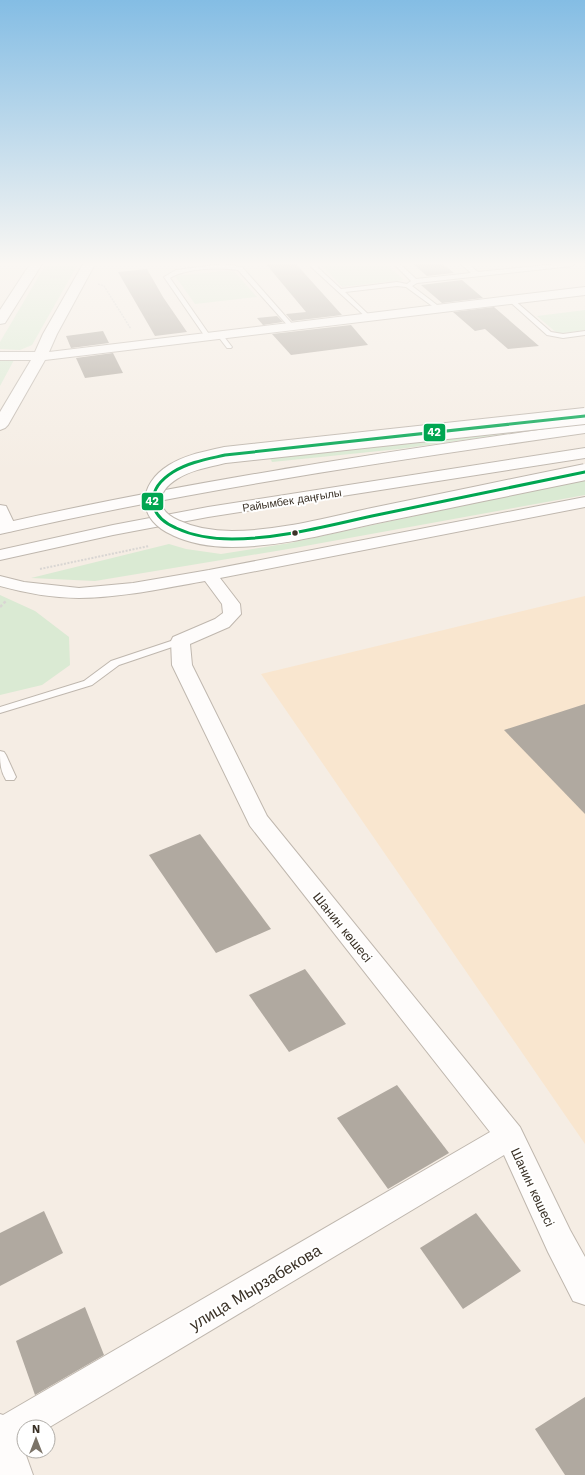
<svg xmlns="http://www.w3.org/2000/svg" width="585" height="1475" viewBox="0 0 585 1475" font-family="'Work Sans',sans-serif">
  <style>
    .built { fill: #f9e6cf }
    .green { fill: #daead3 }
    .building { fill: #b0a9a0 }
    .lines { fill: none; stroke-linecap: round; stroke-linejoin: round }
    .lane-casing { stroke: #bfb7ae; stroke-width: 2 }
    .street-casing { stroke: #bfb7ae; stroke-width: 2 }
    .secondary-casing { stroke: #bfb7ae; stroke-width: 2 }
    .highway-casing { stroke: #bfb7ae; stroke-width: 2 }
    .path-far2 { stroke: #d9d6d3; stroke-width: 1.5; stroke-dasharray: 2 1; stroke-linecap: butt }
    .path-far1 { stroke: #d9d6d3; stroke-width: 2; stroke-dasharray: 2 1.5; stroke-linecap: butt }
    .path { stroke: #d9d6d3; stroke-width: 2.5; stroke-dasharray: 3 2; stroke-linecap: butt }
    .lane { fill: #fefcfb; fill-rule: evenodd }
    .street { fill: #fefcfb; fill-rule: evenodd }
    .secondary { fill: #fefcfb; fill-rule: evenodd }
    .highway { fill: #fefcfb; fill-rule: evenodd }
    .highway-bridge-casing { stroke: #bfb7ae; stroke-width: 18; stroke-linecap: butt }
    .highway-bridge { stroke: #fefcfb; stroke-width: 16 }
    .bus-1-casing { stroke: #fff; stroke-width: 5 }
    .bus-1 { stroke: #00a651; stroke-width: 3 }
    .bus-dot { fill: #3a3126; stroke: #fff; stroke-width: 1.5 }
    .labels { text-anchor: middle; stroke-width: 4; stroke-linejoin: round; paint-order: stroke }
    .far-street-label { font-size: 11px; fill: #3a3126; stroke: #fff }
    .street-label { font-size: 13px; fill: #3a3126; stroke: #fff }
    .near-street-label { font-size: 16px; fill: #3a3126; stroke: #fff }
    .line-badge { stroke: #fff; stroke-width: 1.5 }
    .badge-label { font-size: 11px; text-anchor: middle; font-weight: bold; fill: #fff }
  </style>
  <rect width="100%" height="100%" fill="#f5ede4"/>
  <polygon class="built" points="585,596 585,1144 261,674"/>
  <g class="green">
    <polygon points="46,264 78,264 32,345 20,350 0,349 0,342"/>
    <polygon points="321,264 386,264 404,280 342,287"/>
    <polygon points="233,270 257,297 195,304 175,276"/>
    <polygon points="585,310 585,330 558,334 537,316"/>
    <polygon points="14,360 0,386 0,361"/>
    <polygon points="585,423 399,449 272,462 270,458"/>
    <polygon points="585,479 585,495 294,548 95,581 31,578 169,544 186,549 221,554 290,543"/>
    <polygon points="0,595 35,611 69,637 70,665 42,685 0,695"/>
  </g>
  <g class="building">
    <polygon points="266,264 296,264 342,315 292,321 286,314 306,312"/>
    <polygon points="413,264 443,264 454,273 427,276"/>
    <polygon points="147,269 163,297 187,332 155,336 118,272"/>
    <polygon points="462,280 483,298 442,303 421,285"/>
    <polygon points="494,307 539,346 508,349 485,329 475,331 453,312"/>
    <polygon points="277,316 283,322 263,325 257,318"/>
    <polygon points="351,325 368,345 291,355 272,334"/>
    <polygon points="103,331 109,343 71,348 66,336"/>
    <polygon points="113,353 123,373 85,378 76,358"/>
    <polygon points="585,704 585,814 504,730"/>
    <polygon points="200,834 271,929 216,953 149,855"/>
    <polygon points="305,969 346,1024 289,1052 249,995"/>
    <polygon points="397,1085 449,1153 388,1189 337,1118"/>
    <polygon points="44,1211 63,1253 0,1286 0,1233"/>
    <polygon points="476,1213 521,1271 463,1309 420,1248"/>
    <polygon points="85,1307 104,1355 35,1395 16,1341"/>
    <polygon points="585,1397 585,1475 565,1475 535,1429"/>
  </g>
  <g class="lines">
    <defs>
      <g id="lane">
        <path d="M 223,264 L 242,267 L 294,326 L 294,328 L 290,328 L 238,270 C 219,267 187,268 170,278 L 211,337 L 206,338 L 164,277 L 176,270 Z"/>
        <polygon points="308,264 314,264 341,289 397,282 407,284 411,281 394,264 400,264 416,279 471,273 461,264 468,264 478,272 556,264 575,264 572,266 417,283 412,286 441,308 441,310 439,311 406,287 397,286 345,292 370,316 370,318 368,319"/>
        <polygon points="509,299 513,299 551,332 563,334 585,331 585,335 563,338 547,335 509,301"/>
        <polygon points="218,334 222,334 232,347 231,348 227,348 217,335"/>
        <polygon points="180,638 185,641 184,643 119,665 92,685 0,713 0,707 84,681 111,661"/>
        <path d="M 0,751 L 4,752 L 6,755 L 16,777 L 14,780 L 6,780 C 0,770 0,762 0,751 Z"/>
      </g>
      <path id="street" d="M 585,497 L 585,507 L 220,578 L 240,604 L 241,614 L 229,627 L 190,644 L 192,665 L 267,816 L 520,1127 L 570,1230 L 585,1257 L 585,1305 L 573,1301 L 548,1252 L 504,1155 L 48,1428 L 48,1427 L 24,1427 L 24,1443 L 22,1444 L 33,1475 L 0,1475 L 0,1414 L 3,1415 L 490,1132 L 250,826 L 172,665 L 171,641 L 173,637 L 215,619 L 223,613 L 222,604 L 205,581 C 165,588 119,598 79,598 C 53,598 25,593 0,586 L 0,576 L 24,582 L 79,588 L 133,583 L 209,570 Z"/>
      <g id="secondary">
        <polygon points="30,264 42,264 5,323 0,324 0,310"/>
        <polygon points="83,264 95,264 57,334 49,352 585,287 585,295 45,360 8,425 5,428 0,430 0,412 31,360 0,360 0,352 35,352 43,334"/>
        <polygon points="0,505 6,506 16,527 13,531 0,532"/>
      </g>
      <g id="highway">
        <path d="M 585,423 L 585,433 C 389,461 193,490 0,534 L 0,524 C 193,480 389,452 585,423 Z"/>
        <polygon points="585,448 585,458 208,517 113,535 0,560 0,550 113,525 208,507"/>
      </g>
    </defs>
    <use href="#lane" class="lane-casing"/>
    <use href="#street" class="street-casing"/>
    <use href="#secondary" class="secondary-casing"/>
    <use href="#highway" class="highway-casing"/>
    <g class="path-far2">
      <polyline points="50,277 61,277"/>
      <polyline points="98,284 104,286 131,329"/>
    </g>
    <polyline class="path-far1" points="40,569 149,546"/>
    <polyline class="path" points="0,607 6,601"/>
    <use href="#lane" class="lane"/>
    <use href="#street" class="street"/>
    <use href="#secondary" class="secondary"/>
    <use href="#highway" class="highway"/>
    <defs>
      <path id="highway-bridge" d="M 585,416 L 225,455 C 208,459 189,462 173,472 C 146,489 146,515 176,528 C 193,536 213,539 232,539 C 279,539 326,526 372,516 C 443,501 514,487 585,472"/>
    </defs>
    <use href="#highway-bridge" class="highway-bridge-casing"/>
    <use href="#highway-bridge" class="highway-bridge"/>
    <defs>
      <path id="bus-1" d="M 585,416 L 225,455 C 208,459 189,462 173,472 C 146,489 146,515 176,528 C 193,536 213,539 232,539 C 279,539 326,526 372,516 C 443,501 514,487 585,472"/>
    </defs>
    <use href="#bus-1" class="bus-1-casing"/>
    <use href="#bus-1" class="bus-1"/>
  </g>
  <linearGradient id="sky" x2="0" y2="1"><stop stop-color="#84bde4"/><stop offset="0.56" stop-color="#faf7f3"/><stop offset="1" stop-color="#faf7f3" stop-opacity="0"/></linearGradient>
  <rect width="585" height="471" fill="url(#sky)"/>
  <circle class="bus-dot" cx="295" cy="533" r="3.5"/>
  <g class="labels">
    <g class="far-street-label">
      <text transform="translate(292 500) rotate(-9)" y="4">Райымбек даңғылы</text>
    </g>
    <g class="street-label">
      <text transform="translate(343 927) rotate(51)" y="5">Шанин көшесі</text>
      <text transform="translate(533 1187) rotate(65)" y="5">Шанин көшесі</text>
    </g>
    <g class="near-street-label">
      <text transform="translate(255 1287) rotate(-31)" y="6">улица Мырзабекова</text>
    </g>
  </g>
  <g class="line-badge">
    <rect x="423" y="423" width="23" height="19" rx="4" fill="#00a651"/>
    <rect x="141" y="492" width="23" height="19" rx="4" fill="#00a651"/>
  </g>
  <g class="badge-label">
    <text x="434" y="436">42</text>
    <text x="152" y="505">42</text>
  </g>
  <g transform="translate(36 1439)"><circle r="19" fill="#ffffff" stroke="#b0ada8"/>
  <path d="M0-3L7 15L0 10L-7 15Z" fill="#7b7368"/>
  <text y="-6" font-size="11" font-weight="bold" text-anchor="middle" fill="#3a3126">N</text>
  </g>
</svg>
